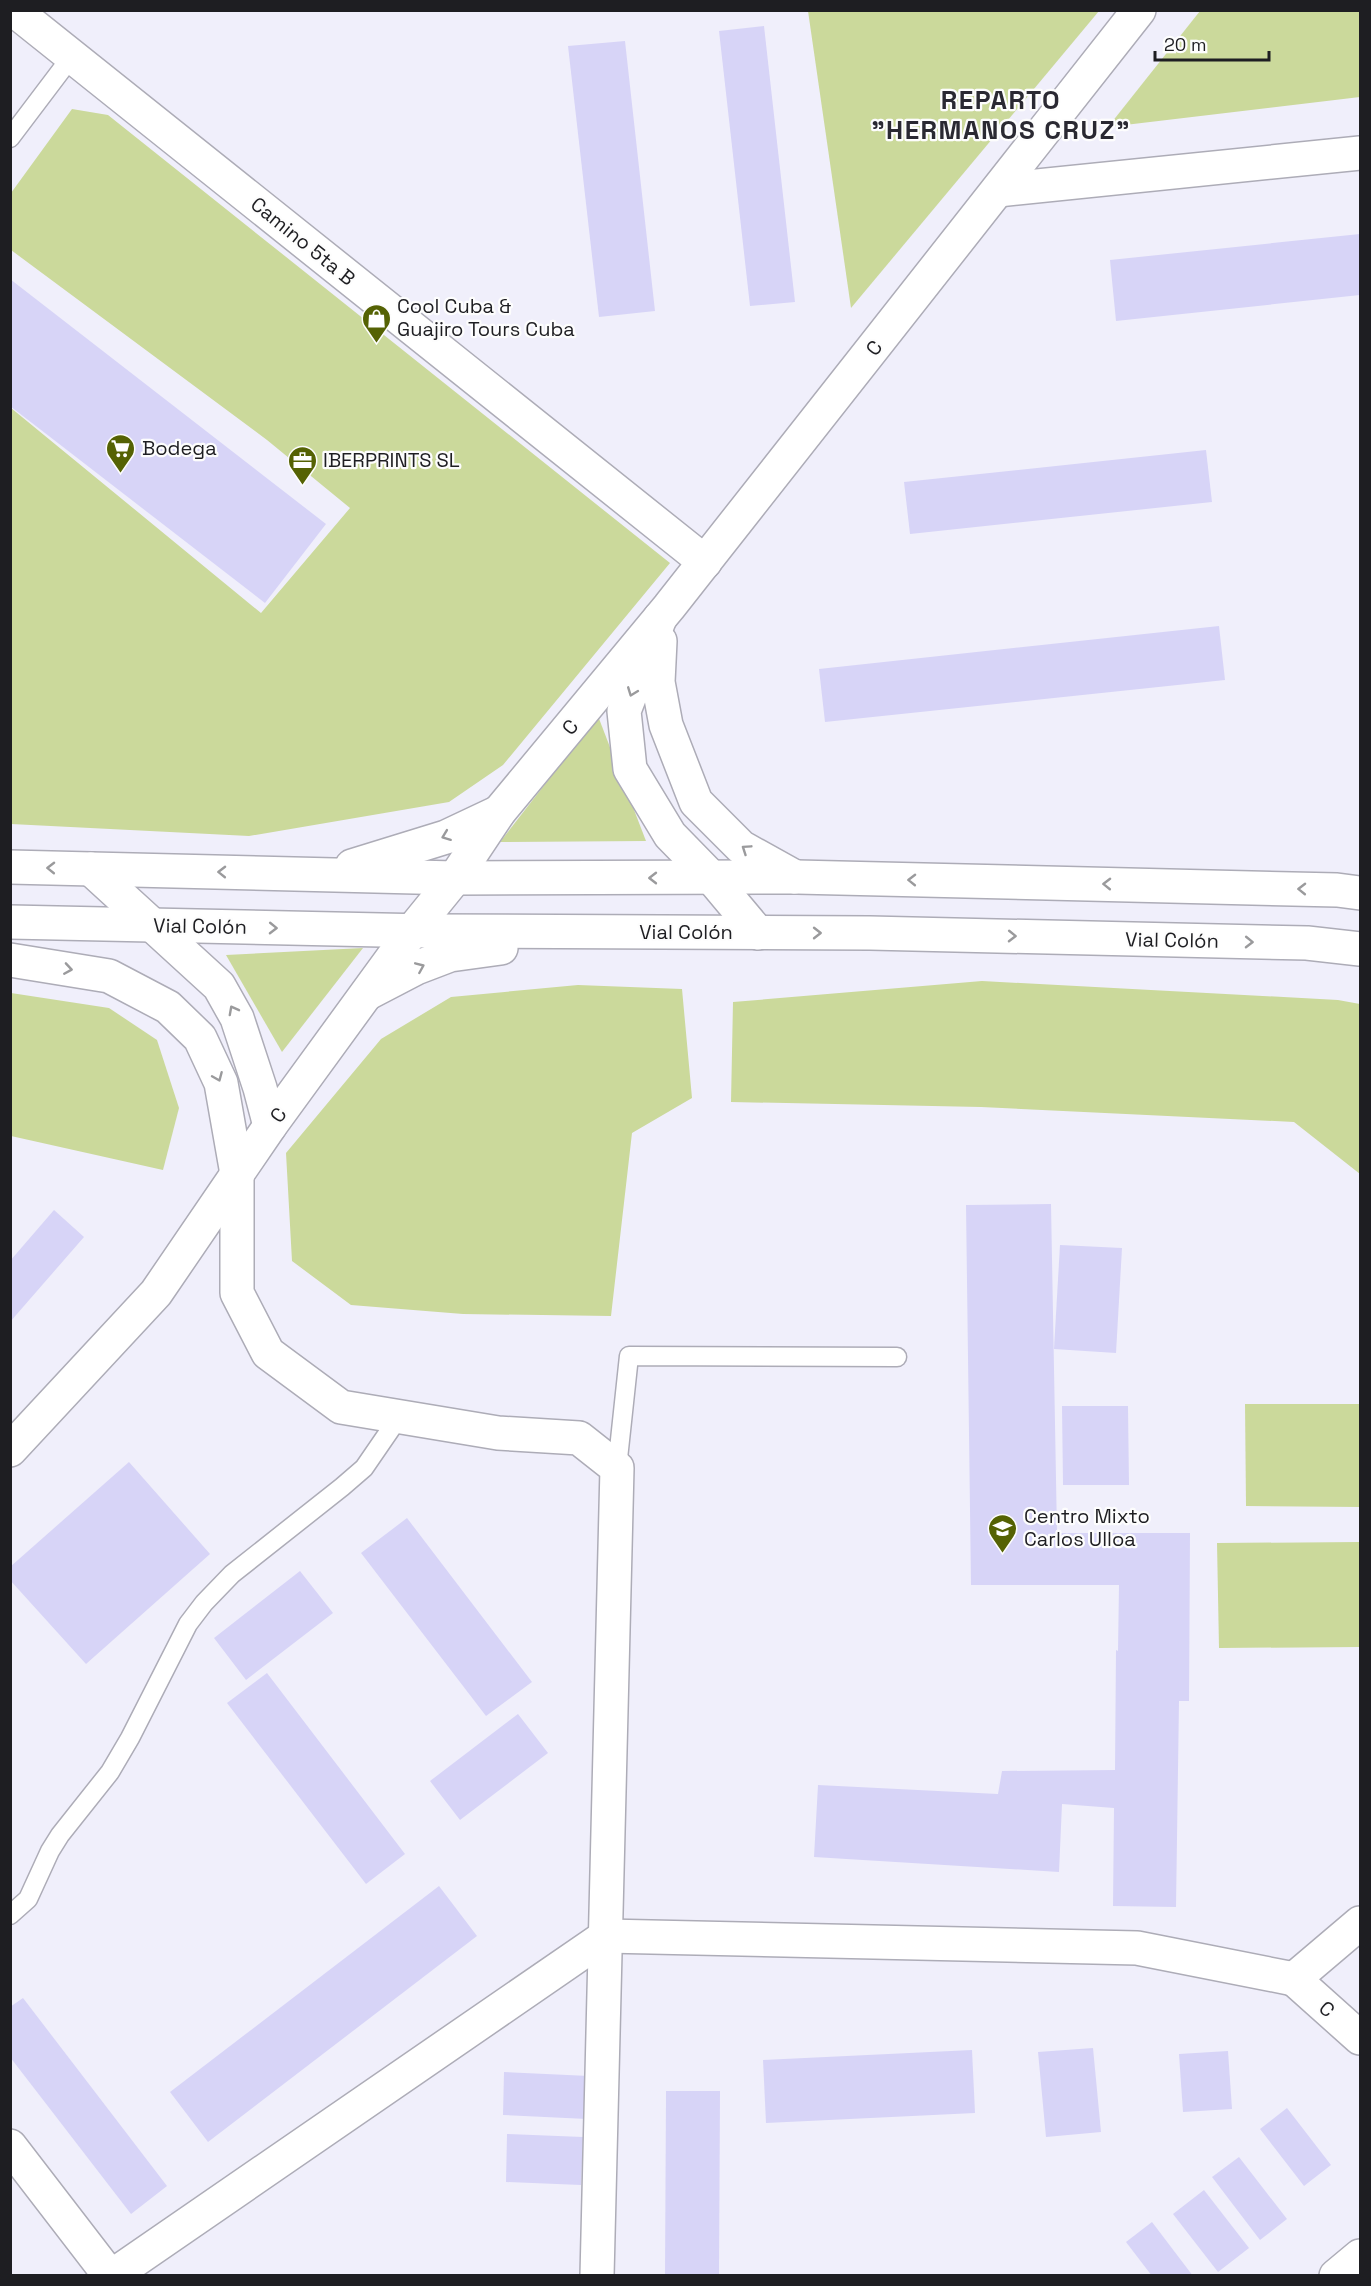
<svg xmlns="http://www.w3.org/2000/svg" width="1371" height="2286" viewBox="0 0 1371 2286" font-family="'Space Grotesk',sans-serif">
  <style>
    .green { fill: #cbd99b }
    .building { fill: #d7d4f7 }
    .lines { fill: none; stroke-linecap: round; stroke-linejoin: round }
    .lane-casing { stroke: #adacb7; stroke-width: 21 }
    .street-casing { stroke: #adacb7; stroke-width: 36 }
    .secondary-casing { stroke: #adacb7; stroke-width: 36 }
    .primary-casing { stroke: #adacb7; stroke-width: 36 }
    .lane { stroke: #fff; stroke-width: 18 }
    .street { stroke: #fff; stroke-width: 33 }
    .secondary { stroke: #fff; stroke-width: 33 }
    .primary { stroke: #fff; stroke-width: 33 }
    .oneway { stroke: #9a9a9c }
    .labels { text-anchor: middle; stroke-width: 4.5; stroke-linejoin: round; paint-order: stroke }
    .street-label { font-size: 20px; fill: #1e1e22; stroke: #fdfdfd }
    .poi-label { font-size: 20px; fill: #1e1e22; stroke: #fdfdfd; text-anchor: start }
    .district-label { font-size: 26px; font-weight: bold; letter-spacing: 1.5px; fill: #2a2932; stroke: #fdfdfd }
  </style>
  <rect width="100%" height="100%" fill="#f0effb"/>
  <g class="green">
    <polygon points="808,11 1099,11 851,308"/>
    <polygon points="1200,11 1360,11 1360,97 1108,127"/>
    <polygon points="72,109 108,115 670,563 503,765 449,802 249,836 11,824 11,408 261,613 350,508 267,440 11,250 11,193"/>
    <polygon points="598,716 646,841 500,842"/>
    <polygon points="363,948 282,1052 226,955"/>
    <polygon points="982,981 1338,1000 1360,1004 1360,1174 1294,1122 981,1107 731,1102 733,1002"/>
    <polygon points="578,985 682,989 692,1098 632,1133 611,1316 463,1314 351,1305 292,1261 286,1153 381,1039 451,997"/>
    <polygon points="11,993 109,1008 157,1040 179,1108 163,1170 11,1136"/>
    <polygon points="1245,1404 1360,1404 1360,1507 1246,1506"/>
    <polygon points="1360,1542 1360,1647 1219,1648 1217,1543"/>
  </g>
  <g class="building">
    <polygon points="764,26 795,302 750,306 719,31"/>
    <polygon points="625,41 655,311 599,317 568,46"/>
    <polygon points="1360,234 1360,295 1116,321 1110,260"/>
    <polygon points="10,279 326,524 265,603 10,406"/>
    <polygon points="1206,450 1212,502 910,534 904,482"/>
    <polygon points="1219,626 1225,680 825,722 819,669"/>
    <polygon points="1051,1204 1057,1533 1190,1533 1189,1701 1179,1701 1176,1907 1113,1906 1114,1808 1062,1804 1059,1872 814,1857 818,1785 998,1794 1002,1771 1115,1770 1116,1650 1118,1651 1119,1585 971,1585 966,1205"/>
    <polygon points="54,1210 84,1237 10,1322 10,1261"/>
    <polygon points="1060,1245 1122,1248 1116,1353 1054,1349"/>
    <polygon points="1062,1406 1128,1406 1129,1485 1063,1485"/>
    <polygon points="129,1462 210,1554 86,1664 10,1580 10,1567"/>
    <polygon points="407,1518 532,1682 486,1716 361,1553"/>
    <polygon points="300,1571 333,1613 246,1680 214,1638"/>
    <polygon points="267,1673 405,1854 366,1884 227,1703"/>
    <polygon points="518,1714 548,1753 460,1820 430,1781"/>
    <polygon points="439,1886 477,1936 208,2142 170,2092"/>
    <polygon points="23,1998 167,2186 131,2214 10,2057 10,2007"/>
    <polygon points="1093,2048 1101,2132 1046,2137 1038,2052"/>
    <polygon points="972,2050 975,2113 766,2123 763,2060"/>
    <polygon points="1228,2051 1232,2109 1183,2112 1179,2054"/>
    <polygon points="504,2072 589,2076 587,2119 503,2115"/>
    <polygon points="666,2091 720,2091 719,2276 665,2276"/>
    <polygon points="1287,2108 1331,2165 1304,2186 1260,2129"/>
    <polygon points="507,2134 583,2137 581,2185 506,2182"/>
    <polygon points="1239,2157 1287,2219 1260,2240 1212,2177"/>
    <polygon points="1204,2190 1249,2248 1218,2272 1173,2214"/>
    <polygon points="1152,2222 1193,2276 1152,2276 1126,2242"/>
  </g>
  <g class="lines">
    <defs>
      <g id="lane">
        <polyline points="10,138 72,56"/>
        <polyline points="617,1468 629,1356 897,1357"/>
        <polyline points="10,1915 28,1899 50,1851 60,1835 110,1772 130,1738 188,1624 204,1603 232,1574 342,1487 364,1468 399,1417"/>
      </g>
      <g id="street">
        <polyline points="14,10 705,562"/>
        <polyline points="998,190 1360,153"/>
        <polyline points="237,1174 237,1293 268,1353 341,1407 498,1433 579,1438 617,1468 597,2276"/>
        <polyline points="1294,1979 1360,2038"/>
        <polyline points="1294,1979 1360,1923"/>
        <polyline points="10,2146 110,2276"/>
        <polyline points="112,2276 606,1936 1137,1948 1294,1979"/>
        <polyline points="1336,2276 1360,2256"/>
      </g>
      <polyline id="secondary" points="10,1450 156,1293 270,1126 412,931 455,878 499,812 669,607 1139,10"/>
      <g id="primary">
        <polyline points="660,618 624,711 630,769 670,835 712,878 758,933"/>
        <polyline points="660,641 658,682 666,725 696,802 741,847 795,877"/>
        <polyline points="352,866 446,837 499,812"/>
        <polyline points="10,867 455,878 797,877 1337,890 1360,893"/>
        <polyline points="91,869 219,986 237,1018 260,1088 270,1126"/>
        <polyline points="10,922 428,931 870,933 1307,943 1360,949"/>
        <polyline points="10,960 109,976 168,1007 200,1038 221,1083 237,1174"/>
        <polyline points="368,993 416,968 450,955 501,948"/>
      </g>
    </defs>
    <use href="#lane" class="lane-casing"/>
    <use href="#street" class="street-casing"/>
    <use href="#secondary" class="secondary-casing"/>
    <use href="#primary" class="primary-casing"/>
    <use href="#lane" class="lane"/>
    <use href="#street" class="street"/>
    <use href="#secondary" class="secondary"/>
    <use href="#primary" class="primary"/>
  </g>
  <defs><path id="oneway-chevron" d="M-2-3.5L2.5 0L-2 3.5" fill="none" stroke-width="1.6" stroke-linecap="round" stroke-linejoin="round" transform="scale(1.5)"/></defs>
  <g class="oneway">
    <use href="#oneway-chevron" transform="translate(632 692) rotate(111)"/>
    <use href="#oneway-chevron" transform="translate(446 836) rotate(159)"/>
    <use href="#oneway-chevron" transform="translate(746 849) rotate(-146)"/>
    <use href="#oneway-chevron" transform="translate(51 868) rotate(-179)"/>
    <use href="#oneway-chevron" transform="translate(222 872) rotate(-179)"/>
    <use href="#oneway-chevron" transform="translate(653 878) rotate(-180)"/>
    <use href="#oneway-chevron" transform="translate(912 880) rotate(-179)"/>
    <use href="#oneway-chevron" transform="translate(1107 884) rotate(-179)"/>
    <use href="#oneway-chevron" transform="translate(1302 889) rotate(-179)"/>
    <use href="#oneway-chevron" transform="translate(273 928) rotate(1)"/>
    <use href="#oneway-chevron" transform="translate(817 933)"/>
    <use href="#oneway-chevron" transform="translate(1012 936) rotate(1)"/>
    <use href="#oneway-chevron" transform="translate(1249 942) rotate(1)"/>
    <use href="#oneway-chevron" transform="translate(420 967) rotate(-23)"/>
    <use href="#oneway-chevron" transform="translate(68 969) rotate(9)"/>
    <use href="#oneway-chevron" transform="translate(233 1010) rotate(-118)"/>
    <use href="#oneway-chevron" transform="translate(218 1077) rotate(67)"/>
  </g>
  <defs>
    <symbol id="shop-pin" viewBox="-11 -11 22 30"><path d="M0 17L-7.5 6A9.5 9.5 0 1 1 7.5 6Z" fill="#556204" stroke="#fdfdfd"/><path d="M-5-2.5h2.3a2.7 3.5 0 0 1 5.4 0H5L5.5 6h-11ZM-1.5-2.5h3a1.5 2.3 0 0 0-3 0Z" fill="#fff"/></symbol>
    <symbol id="supermarket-pin" viewBox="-11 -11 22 30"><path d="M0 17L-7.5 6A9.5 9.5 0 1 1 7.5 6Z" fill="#556204" stroke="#fdfdfd"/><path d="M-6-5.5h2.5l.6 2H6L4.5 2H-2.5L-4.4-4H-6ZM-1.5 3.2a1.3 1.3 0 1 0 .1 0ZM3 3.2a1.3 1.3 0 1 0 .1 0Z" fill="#fff"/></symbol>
    <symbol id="office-pin" viewBox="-11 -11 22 30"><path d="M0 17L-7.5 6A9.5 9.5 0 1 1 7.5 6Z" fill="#556204" stroke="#fdfdfd"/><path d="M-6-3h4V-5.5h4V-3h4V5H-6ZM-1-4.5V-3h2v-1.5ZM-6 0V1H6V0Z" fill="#fff"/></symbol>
    <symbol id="school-pin" viewBox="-11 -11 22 30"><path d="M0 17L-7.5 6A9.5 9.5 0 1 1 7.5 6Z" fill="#556204" stroke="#fdfdfd"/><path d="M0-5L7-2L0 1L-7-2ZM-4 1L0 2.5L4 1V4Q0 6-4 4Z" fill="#fff"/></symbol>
  </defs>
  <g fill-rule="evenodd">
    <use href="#shop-pin" x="360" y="302" width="33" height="45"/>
    <use href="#supermarket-pin" x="104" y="432" width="33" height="45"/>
    <use href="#office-pin" x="286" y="444" width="33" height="45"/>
    <use href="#school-pin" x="986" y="1512" width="33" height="45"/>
  </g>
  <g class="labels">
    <g class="street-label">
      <text transform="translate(303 241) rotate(39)" y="7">Camino 5ta B</text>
      <text transform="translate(874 348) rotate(-52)" y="7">C</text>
      <text transform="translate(570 727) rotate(-50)" y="7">C</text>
      <text transform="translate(200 926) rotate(1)" y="7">Vial Colón</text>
      <text x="686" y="939">Vial Colón</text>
      <text transform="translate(1172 940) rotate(1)" y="7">Vial Colón</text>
      <text transform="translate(278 1115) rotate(-54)" y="7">C</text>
      <text transform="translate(1327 2009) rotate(41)" y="7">C</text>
    </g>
    <g class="poi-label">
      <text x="397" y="313">Cool Cuba &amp;<tspan x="397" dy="23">Guajiro Tours Cuba</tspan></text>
      <text x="142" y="455">Bodega</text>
      <text x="323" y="467">IBERPRINTS SL</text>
      <text x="1024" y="1523">Centro Mixto<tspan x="1024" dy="23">Carlos Ulloa</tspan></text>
    </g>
    <g class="district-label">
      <text x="1001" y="109">REPARTO<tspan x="1001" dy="30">"HERMANOS CRUZ"</tspan></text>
    </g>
  </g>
  <rect width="1371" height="2286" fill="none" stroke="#1e1e22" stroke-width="24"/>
  <path d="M1155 51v9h114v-9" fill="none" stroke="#1e1e22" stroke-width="3"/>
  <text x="1164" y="51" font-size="18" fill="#1e1e22" stroke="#fdfdfd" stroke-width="4.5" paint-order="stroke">20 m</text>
</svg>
